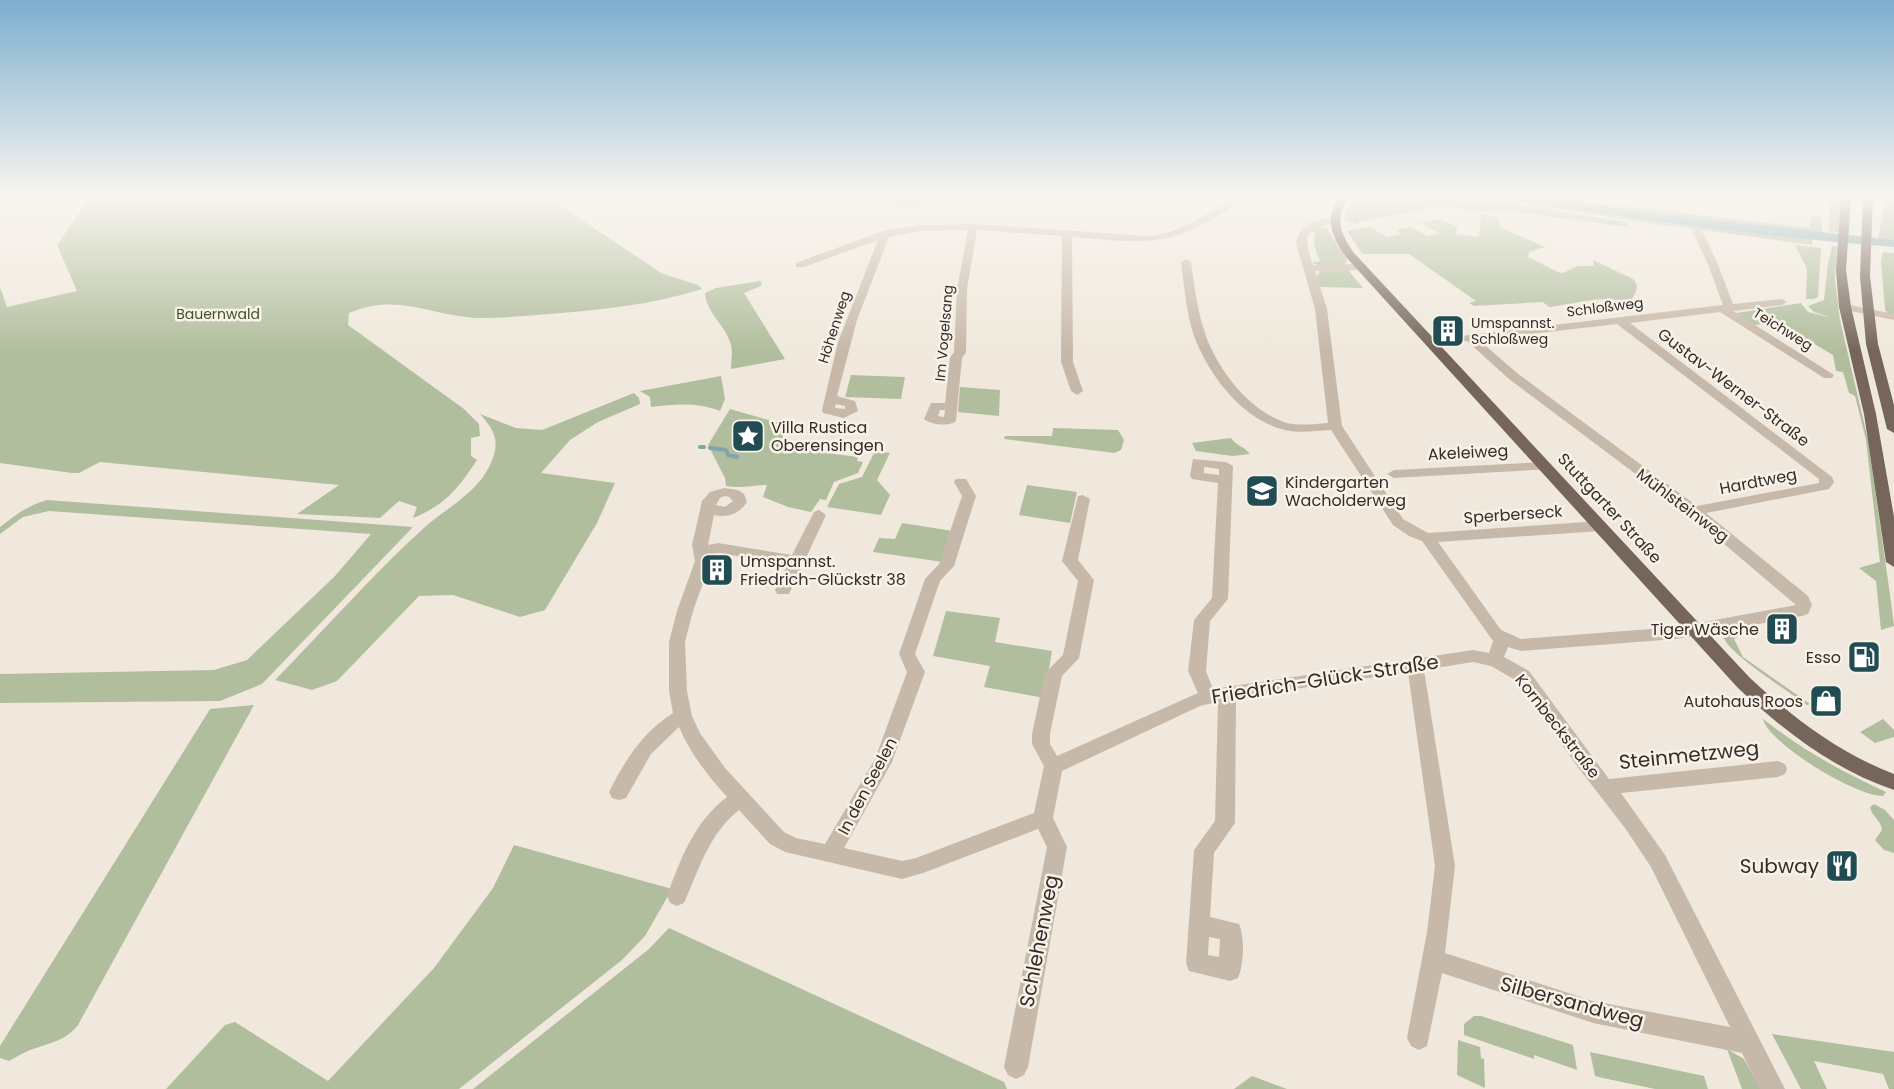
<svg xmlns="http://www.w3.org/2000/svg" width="1894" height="1089" viewBox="0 0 1894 1089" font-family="Poppins,sans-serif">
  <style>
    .green { fill: #b1be9d }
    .water { fill: #7ea5aa }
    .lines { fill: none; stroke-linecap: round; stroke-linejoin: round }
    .stream { stroke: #7ea5aa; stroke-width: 4 }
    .minor { fill: #c7b9a9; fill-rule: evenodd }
    .major { fill: #75655b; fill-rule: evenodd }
    .labels { text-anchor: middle; stroke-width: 5; stroke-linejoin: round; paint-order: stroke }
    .far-street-label { font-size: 14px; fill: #352d28; stroke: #f8f2e8 }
    .far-park-label { font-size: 14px; fill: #42512e; stroke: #f8f2e8 }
    .far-poi-label { font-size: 14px; fill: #352d28; stroke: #f8f2e8; text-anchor: start }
    .street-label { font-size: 16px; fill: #352d28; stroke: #f8f2e8 }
    .poi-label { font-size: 16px; fill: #352d28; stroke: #f8f2e8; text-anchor: start }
    .near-street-label { font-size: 20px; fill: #352d28; stroke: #f8f2e8 }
    .near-poi-label { font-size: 20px; fill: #352d28; stroke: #f8f2e8; text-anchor: end }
  </style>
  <rect width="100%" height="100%" fill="#f0e8dc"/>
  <g class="green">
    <path d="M 90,198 L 549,198 L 661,273 L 698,285 L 702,289 C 652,305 599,310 548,314 C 525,316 502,318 479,318 C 430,316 398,292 349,313 L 348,325 L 464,409 L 479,424 L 480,436 L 471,438 L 471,456 L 477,460 C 458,489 445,505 413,518 L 417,507 L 399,501 L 380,518 L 297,514 L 339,485 L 100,462 L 79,473 L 72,473 L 0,463 L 0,287 L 7,307 L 77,291 L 57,245 Z"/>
    <polygon points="855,198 936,198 909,208"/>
    <polygon points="1354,198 1443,198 1455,202 1458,200 1454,198 1477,198 1627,222 1629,227 1506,211 1477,212 1443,205 1358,222 1358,224 1344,221 1345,214"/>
    <polygon points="1487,198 1664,223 1812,240 1813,245 1648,223"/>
    <polygon points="1551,198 1810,228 1812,216 1822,217 1822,233 1657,214"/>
    <polygon points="1830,198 1840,198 1839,232 1829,231"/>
    <polygon points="1886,198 1894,198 1894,240 1878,239"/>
    <path d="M 1481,214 L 1499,218 L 1499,227 L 1545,247 L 1529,252 L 1528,257 L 1558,272 L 1563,273 L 1578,266 L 1594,266 L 1593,260 L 1633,279 C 1641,287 1635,293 1630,302 C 1602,294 1576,304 1549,307 L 1543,302 L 1474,306 L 1469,303 L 1476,301 L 1409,254 L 1362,254 L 1347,231 L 1370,227 L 1387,237 L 1401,234 L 1396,230 L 1411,227 L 1427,236 L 1439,233 L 1421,223 L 1440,219 L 1457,227 L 1456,234 L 1479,237 Z"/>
    <polygon points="1318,226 1327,228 1347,260 1344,265 1318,265 1312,263 1320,261 1314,245 1315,232 1309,231"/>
    <polygon points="1795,245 1821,248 1818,297 1814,299 1806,299 1807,269"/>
    <polygon points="1832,246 1837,247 1835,280 1840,320 1868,440 1891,602 1894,626 1881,630 1876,581 1859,568 1880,562 1866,440 1855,396 1849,393 1843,372 1836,371 1833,355 1779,323 1753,325 1736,313 1801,303 1808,312 1833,318 1814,312 1808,306 1824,300 1828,263"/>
    <polygon points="1883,252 1894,253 1894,314 1887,313 1885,309 1881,261"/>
    <polygon points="1348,270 1363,288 1319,287 1316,277 1320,271"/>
    <path d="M 760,281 L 762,282 L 761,286 L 744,293 L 785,359 L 731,369 C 731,361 733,352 731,345 C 726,325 707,315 705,293 L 716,288 Z"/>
    <polygon points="851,375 905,377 901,399 845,397"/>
    <path d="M 721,376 L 725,399 L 720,411 C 697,402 676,404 651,407 L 650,397 L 640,391 Z"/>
    <polygon points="960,387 1000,390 999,416 958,412"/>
    <path d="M 634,393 L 639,398 L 640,404 L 598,422 L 570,440 L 541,473 L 615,483 L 597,523 L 545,610 L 520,617 L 453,595 L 419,596 L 337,681 L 312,690 L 275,680 C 324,630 374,573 426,526 C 447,508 476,493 489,467 C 501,443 496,432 480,414 L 516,428 L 542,430 Z"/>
    <path d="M 730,409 L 786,425 L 780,447 L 858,457 L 857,461 L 863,462 L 858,473 L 834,482 L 826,500 L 820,499 L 811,512 L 788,507 L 763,497 L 767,485 C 752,485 741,489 726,486 L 725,478 L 708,445 Z"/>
    <polygon points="1053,428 1118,430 1124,440 1121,450 1114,453 1004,439 1005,436 1052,436"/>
    <path d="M 1231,438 C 1237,446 1245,447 1250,454 L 1232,456 L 1196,451 L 1192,443 Z"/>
    <polygon points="875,451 890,453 877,480 890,495 881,515 827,507 839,484 862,477"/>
    <polygon points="1027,485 1077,492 1070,523 1019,515"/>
    <path d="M 47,500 L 413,527 L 262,684 L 220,701 L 0,703 L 0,674 L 214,670 L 247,660 L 335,576 L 371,534 L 49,511 L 23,517 L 0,534 L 0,527 C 15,515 29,505 47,500 Z"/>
    <polygon points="902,523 953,531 943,562 873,552 879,538 895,539"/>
    <polygon points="946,611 1000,618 995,642 1052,651 1044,698 984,687 990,666 933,656"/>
    <path d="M 1739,631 L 1743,634 L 1734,639 L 1743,657 L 1810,704 L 1807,705 C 1791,693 1726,652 1723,636 Z"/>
    <path d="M 254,705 L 78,1025 C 66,1040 53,1042 36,1048 C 26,1051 18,1056 9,1061 L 0,1058 L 0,1046 L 210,709 Z"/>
    <path d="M 1763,719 C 1804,751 1839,770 1886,792 L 1883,796 C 1857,797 1769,744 1763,719 Z"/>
    <polygon points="1883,719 1894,730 1894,737 1875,743 1860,732"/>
    <path d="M 1874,804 L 1885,810 L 1894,820 L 1894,853 L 1884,850 L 1875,840 L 1882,830 C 1881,820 1872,817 1870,807 Z"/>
    <polygon points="514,845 672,889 645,936 622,960 459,1089 166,1089 225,1025 235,1022 328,1081 434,968 493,888"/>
    <polygon points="669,928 1004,1082 1007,1089 473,1089 649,949"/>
    <polygon points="1474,1016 1481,1016 1573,1045 1577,1070 1534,1055 1534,1059 1464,1035 1464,1024"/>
    <polygon points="1772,1034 1894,1052 1894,1089 1889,1089 1883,1074 1814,1061 1827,1089 1801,1089"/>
    <polygon points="1458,1040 1480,1047 1481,1058 1484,1059 1485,1088 1457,1075"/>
    <polygon points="1727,1049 1744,1059 1761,1089 1742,1089"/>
    <polygon points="1590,1052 1704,1076 1708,1089 1655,1089 1603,1078 1595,1076"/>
    <polygon points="1252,1076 1287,1089 1234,1089"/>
  </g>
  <path class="water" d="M 1497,198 L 1551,198 L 1657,214 L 1894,240 L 1894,247 C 1761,237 1629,219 1497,198 Z"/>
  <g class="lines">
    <g class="stream">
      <polyline points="700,447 704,447"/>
      <polyline points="710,448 726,450 728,455 737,457"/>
    </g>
    <g class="minor">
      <path d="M 1233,198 L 1244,198 C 1237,205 1226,211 1217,216 C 1165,250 1130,241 1072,237 L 1073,362 L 1083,391 L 1077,395 L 1071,391 L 1061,362 L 1062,236 L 977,230 L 967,289 L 966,352 L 962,358 L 956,421 C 949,427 931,425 924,419 L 931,403 L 945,403 L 950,358 L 954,352 L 957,289 L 968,230 L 921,231 L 889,237 L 857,320 L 837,396 L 855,401 L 858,411 L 844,418 L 823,413 L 822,410 L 838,342 L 878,240 L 804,267 L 796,267 L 796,263 L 883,231 L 921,225 L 973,224 L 1148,236 C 1181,233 1205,215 1233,198 ZM 836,404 L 845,406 L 845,409 L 835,408 ZM 940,410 L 945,410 L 944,417 L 938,416 Z"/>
      <polygon points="1719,198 1737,198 1733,201"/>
      <path d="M 1333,218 L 1336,219 L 1336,223 C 1304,229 1303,235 1313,265 L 1361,264 L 1366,267 L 1361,270 L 1315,271 L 1327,309 L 1342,426 L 1403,519 L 1428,533 L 1601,521 L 1608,526 L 1601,531 L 1438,542 L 1501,630 L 1521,639 L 1676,627 L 1796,605 L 1689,514 L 1509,379 L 1467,341 L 1431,345 L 1425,342 L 1427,340 L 1723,305 L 1707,262 L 1692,231 L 1697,228 L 1702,231 L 1717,262 L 1733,304 L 1782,299 L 1787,302 L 1782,305 L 1733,311 L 1834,375 L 1832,378 L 1824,378 L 1720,312 L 1630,323 L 1832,477 L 1834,482 L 1829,489 L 1706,513 L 1808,596 L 1812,605 L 1808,614 L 1802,616 L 1676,639 L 1521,651 L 1508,647 L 1504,657 L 1529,671 L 1609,779 L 1778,761 L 1785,764 L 1787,769 L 1785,774 L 1778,777 L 1621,793 L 1665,855 L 1785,1089 L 1760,1089 L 1742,1053 L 1593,1023 L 1442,973 L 1427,1046 L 1419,1050 L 1411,1046 L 1407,1038 L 1427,932 L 1435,866 L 1408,672 L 1236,698 L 1235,823 L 1214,853 L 1210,917 L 1239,924 C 1245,938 1244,964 1238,978 L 1230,981 L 1189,971 L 1186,963 L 1194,850 L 1215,821 L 1218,702 L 1200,706 L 1062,771 L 1053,818 L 1067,847 L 1028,1067 L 1024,1075 L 1016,1079 L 1008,1075 L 1004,1067 L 1047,847 L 1038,829 L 923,873 L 902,879 L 785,852 L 770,844 L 739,810 C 708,835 700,868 684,903 L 677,906 L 670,903 L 667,896 C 681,858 694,822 727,797 C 708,776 690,753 679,727 L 651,754 L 626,798 L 619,800 L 612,798 L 609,792 C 625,760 643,732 673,713 L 669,691 L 669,642 L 677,611 L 695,561 L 692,545 L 702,501 L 710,492 L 724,488 L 738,490 L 744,494 L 747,502 C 739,514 728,518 714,515 L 708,545 L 718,543 L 792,555 L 814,512 L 819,510 L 826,515 L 789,594 L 777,594 L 775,590 L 788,564 L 718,553 L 709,555 L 711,561 L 693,611 L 685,642 L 687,691 L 692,716 L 700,733 L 725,768 L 784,832 L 796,838 L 825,844 L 875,759 L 907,672 L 899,654 L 925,579 L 939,564 L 962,496 L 954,482 L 956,479 L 966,479 L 976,496 L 954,566 L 940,581 L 915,654 L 925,672 L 892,762 L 844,848 L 902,861 L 916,858 L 1034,813 L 1044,766 L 1032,744 L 1032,734 L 1045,673 L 1063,655 L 1078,581 L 1062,561 L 1078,496 L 1083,495 L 1090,499 L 1078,560 L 1094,580 L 1079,658 L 1062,676 L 1050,734 L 1050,744 L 1057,756 L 1198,693 L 1188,671 L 1194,620 L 1212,598 L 1218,483 L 1192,479 L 1190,476 L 1193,459 L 1226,462 L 1233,466 L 1228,599 L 1210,621 L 1206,671 L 1213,689 L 1473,650 L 1489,653 L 1493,641 L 1422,541 L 1409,536 L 1393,525 L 1331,430 C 1315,431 1297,434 1281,429 C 1239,417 1205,370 1192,330 C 1186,308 1184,284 1181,262 L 1186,259 L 1191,262 C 1194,284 1197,308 1204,330 C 1215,366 1248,411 1287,423 C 1300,426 1315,424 1328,423 L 1315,309 L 1296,243 C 1300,224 1315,219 1333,218 ZM 1617,324 L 1819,479 L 1819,483 L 1697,506 L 1517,373 L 1479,340 ZM 1204,467 L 1219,469 L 1219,475 L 1204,473 ZM 725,496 L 729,497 L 733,501 L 725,507 L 716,505 L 720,498 ZM 1473,662 L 1491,666 L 1517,681 L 1577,766 L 1625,828 L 1651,867 L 1730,1027 L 1593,1001 L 1445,953 L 1455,866 L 1424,670 ZM 1209,937 L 1220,939 L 1219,957 L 1208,955 Z"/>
      <polygon points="1845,304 1894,314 1894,320 1841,309 1841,305"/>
      <polygon points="1545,462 1552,466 1550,469 1394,478 1387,474 1394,470"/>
    </g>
    <g class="major">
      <path d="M 1339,198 L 1348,198 C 1335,219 1340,233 1354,253 L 1750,678 C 1793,718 1839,753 1894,774 L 1894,790 C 1833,769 1784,731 1738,688 L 1346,257 C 1332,236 1324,221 1339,198 Z"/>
      <polygon points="1841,198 1851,198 1846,270 1851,307 1876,414 1894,517 1894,567 1886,562 1864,414 1839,307 1836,270"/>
      <polygon points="1863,198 1873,198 1870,276 1878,344 1894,405 1894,433 1887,429 1866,344 1860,276"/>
    </g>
  </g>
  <linearGradient id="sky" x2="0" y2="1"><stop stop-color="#7daecf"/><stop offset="0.56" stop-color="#f8f5ef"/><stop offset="1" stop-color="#f8f5ef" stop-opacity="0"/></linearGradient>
  <rect width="1894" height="351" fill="url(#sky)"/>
  <defs>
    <symbol id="building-square" viewBox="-11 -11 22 22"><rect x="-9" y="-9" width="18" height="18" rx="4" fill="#214c53" stroke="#f8f2e8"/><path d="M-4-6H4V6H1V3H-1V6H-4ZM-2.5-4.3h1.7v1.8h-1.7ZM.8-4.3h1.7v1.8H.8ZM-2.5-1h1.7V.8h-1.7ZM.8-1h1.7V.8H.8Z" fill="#fff"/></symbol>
    <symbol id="sight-square" viewBox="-11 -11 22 22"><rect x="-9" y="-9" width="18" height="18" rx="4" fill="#214c53" stroke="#f8f2e8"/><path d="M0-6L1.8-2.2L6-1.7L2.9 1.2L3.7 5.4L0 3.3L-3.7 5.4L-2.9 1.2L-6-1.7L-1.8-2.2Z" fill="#fff"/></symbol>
    <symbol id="school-square" viewBox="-11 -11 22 22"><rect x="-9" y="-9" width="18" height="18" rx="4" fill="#214c53" stroke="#f8f2e8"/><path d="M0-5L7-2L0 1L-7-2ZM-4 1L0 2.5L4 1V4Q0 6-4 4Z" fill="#fff"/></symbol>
    <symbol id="fuel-square" viewBox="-11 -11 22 22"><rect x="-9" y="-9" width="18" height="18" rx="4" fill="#214c53" stroke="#f8f2e8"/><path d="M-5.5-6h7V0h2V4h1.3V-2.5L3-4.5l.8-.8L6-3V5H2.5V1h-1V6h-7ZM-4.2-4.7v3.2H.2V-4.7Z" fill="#fff"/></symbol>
    <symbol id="shop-square" viewBox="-11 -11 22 22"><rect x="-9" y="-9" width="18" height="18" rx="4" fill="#214c53" stroke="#f8f2e8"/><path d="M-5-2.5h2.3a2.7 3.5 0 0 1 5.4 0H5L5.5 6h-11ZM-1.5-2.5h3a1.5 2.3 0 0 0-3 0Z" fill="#fff"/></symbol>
    <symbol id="restaurant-square" viewBox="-11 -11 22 22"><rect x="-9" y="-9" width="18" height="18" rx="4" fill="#214c53" stroke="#f8f2e8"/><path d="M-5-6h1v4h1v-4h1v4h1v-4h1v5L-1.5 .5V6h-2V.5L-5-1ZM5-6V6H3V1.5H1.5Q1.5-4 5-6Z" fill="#fff"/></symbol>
  </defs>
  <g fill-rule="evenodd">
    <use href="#building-square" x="1429" y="312" width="38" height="38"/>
    <use href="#sight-square" x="729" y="417" width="38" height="38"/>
    <use href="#school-square" x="1243" y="472" width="38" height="38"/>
    <use href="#building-square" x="698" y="551" width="38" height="38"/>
    <use href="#building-square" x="1763" y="610" width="38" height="38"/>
    <use href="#fuel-square" x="1845" y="638" width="38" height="38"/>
    <use href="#shop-square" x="1807" y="682" width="38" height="38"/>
    <use href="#restaurant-square" x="1823" y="847" width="38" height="38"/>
  </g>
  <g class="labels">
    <g class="far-street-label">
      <text transform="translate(1605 307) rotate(-7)" y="5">Schloßweg</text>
      <text transform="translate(834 327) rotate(-72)" y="5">Höhenweg</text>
      <text transform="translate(1783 329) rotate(32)" y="5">Teichweg</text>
      <text transform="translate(944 333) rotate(-85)" y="5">Im Vogelsang</text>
    </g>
    <g class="far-park-label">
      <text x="218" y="319">Bauernwald</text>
    </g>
    <g class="far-poi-label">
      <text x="1471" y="328">Umspannst.<tspan x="1471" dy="16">Schloßweg</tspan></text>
    </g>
    <g class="street-label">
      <text transform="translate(1734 387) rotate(37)" y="6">Gustav-Werner-Straße</text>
      <text transform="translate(1468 452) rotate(-3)" y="6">Akeleiweg</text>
      <text transform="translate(1758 481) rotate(-11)" y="6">Hardtweg</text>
      <text transform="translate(1683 505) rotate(37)" y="6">Mühlsteinweg</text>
      <text transform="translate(1610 508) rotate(47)" y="6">Stuttgarter Straße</text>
      <text transform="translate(1513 514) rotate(-4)" y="6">Sperberseck</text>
      <text transform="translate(1558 726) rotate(52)" y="6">Kornbeckstraße</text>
      <text transform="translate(867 786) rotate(-62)" y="6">In den Seelen</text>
    </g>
    <g class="poi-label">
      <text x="771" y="433">Villa Rustica<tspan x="771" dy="18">Oberensingen</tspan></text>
      <text x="1285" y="488">Kindergarten<tspan x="1285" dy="18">Wacholderweg</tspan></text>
      <text x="740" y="567">Umspannst.<tspan x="740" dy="18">Friedrich-Glückstr 38</tspan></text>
      <text x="1759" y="635" text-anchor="end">Tiger Wäsche</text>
      <text x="1841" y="663" text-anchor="end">Esso</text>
      <text x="1803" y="707" text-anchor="end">Autohaus Roos</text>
    </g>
    <g class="near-street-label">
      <text transform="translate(1325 679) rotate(-9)" y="7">Friedrich-Glück-Straße</text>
      <text transform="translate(1689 755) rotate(-6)" y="7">Steinmetzweg</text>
      <text transform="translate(1039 941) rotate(-79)" y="7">Schlehenweg</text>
      <text transform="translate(1572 1002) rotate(15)" y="7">Silbersandweg</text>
    </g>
    <g class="near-poi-label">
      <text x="1819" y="873">Subway</text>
    </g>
  </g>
</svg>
